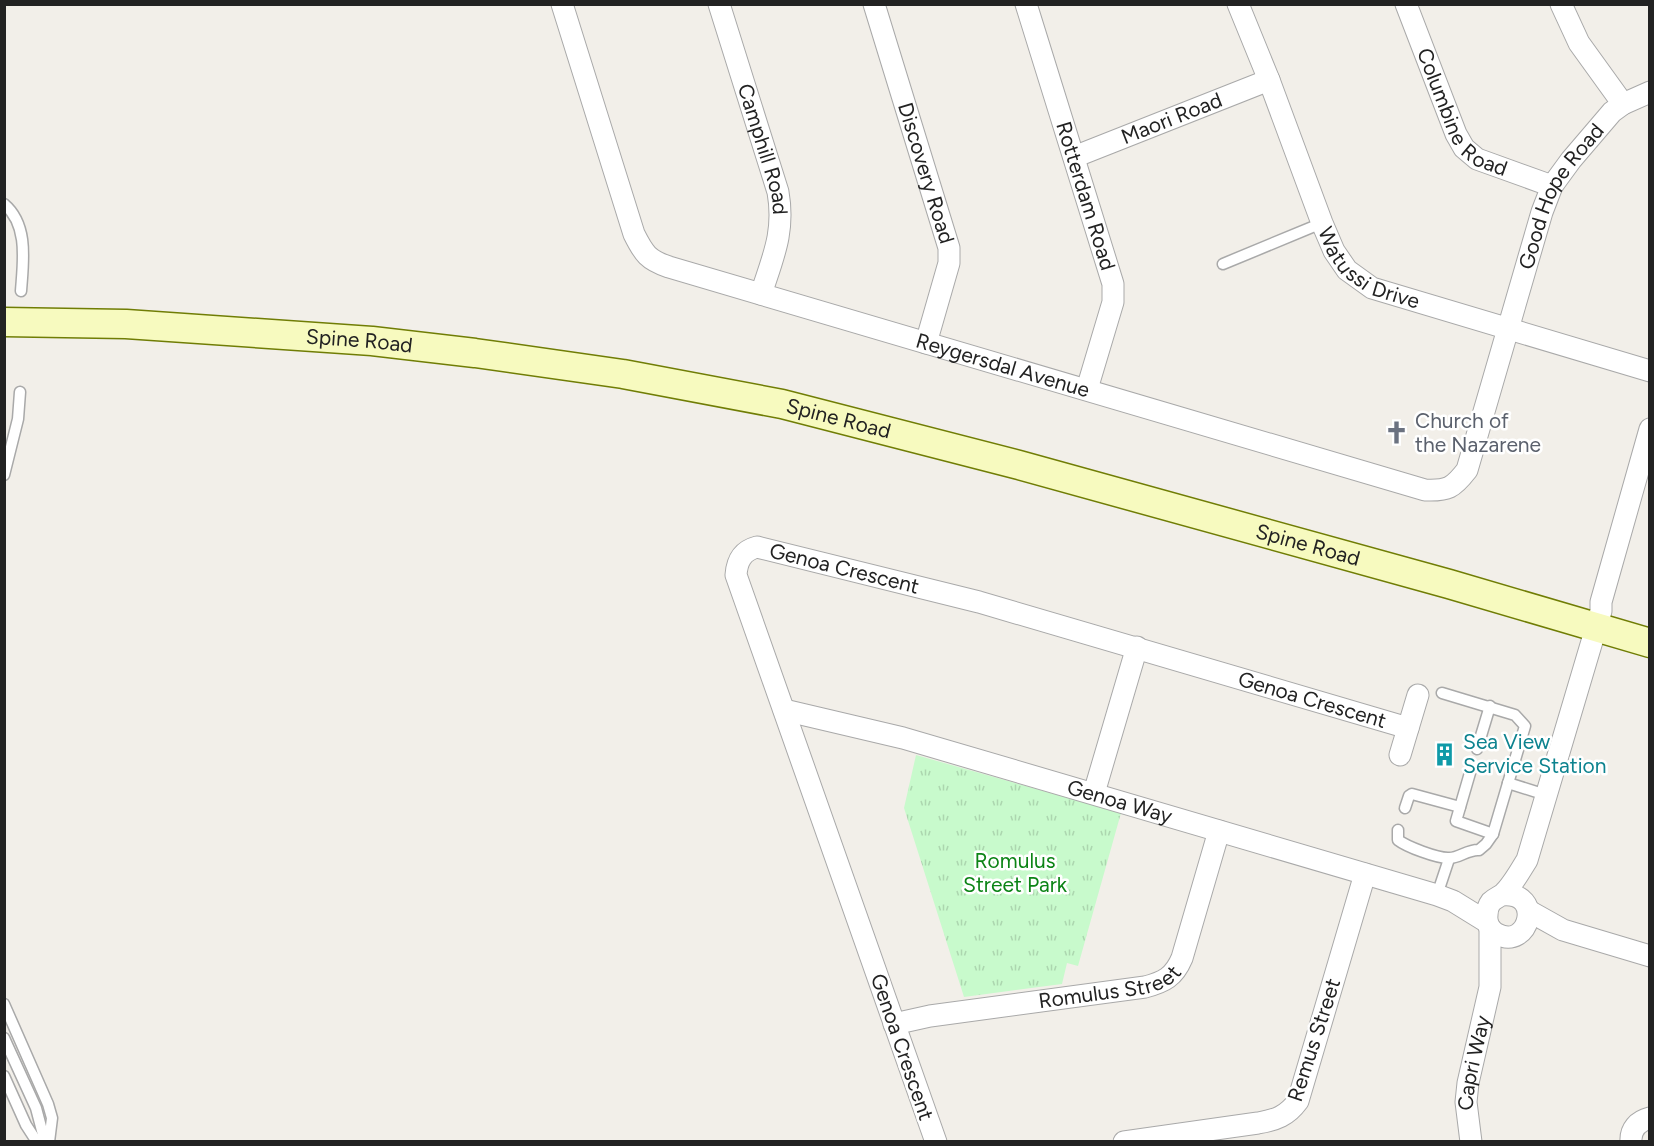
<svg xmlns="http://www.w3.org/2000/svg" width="1654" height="1146" viewBox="0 0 1654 1146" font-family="Figtree,sans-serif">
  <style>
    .park { fill: url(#park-tufts) }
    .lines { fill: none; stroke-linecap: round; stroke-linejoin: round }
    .lane-casing { stroke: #a9a9a9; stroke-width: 13 }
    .street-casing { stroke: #a9a9a9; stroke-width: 23 }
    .secondary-casing { stroke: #707d05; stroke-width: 31 }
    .lane { stroke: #fff; stroke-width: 10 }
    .street { stroke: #fff; stroke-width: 21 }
    .secondary { stroke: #f7fabf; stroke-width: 28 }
    .labels { text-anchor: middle; stroke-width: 5; stroke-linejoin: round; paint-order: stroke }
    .street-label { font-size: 21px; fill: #222; stroke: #fff }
    .worship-label { font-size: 21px; fill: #5b616d; stroke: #fff; text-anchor: start }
    .culture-label { font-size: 21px; fill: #0d838f; stroke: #fff; text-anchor: start }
    .park-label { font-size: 21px; fill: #0c8416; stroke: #fff }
  </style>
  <defs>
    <pattern id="park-tufts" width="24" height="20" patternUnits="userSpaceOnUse" patternTransform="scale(1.5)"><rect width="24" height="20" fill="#c8facc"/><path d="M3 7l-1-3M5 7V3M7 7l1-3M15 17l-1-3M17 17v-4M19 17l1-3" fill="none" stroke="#acd6af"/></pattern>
  </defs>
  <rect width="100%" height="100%" fill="#f2efe9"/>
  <polygon class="park" points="916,755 1121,813 1078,966 1067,963 1062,984 964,997 904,808"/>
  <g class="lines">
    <defs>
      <g id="lane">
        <path d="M 4,204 C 29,225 23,262 21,291"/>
        <polyline points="1223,264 1322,223"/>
        <polyline points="4,475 18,419 20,392"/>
        <polyline points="1477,749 1490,706"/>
        <polyline points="1472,766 1456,821 1493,834"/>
        <polyline points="1508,783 1546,795"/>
        <polyline points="1405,808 1409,796 1412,794 1460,807"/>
        <path d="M 1398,830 L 1398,840 C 1407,847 1437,858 1448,858 C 1458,859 1468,849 1479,850 L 1486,844 L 1493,834 L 1525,726 L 1515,715 L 1442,693"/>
        <polyline points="1437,895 1449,859"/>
        <polyline points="4,1004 48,1104 52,1118 49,1142"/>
        <polyline points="4,1038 36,1108 45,1142"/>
        <polyline points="4,1076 26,1125 37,1142"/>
      </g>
      <g id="street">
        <path id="s1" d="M 562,4 L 634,234 C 644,254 648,260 669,267 L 1425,490 C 1448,491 1453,488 1467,470 L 1542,212 L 1552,186 L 1571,160 L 1612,112 L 1623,104 L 1650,92"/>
        <path id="s2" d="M 719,4 L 778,192 C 785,232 773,257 761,294"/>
        <path id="s3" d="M 874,4 L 949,248 L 949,263 L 926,343"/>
        <path id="s4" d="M 1026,4 L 1113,284 L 1113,302 L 1087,389"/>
        <path id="s5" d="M 1238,4 L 1269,80 L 1322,223 L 1334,251 L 1347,270 L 1372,288 L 1650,371"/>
        <path id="s6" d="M 1406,4 L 1456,134 L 1464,148 L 1477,159 L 1552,186"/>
        <polyline points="1561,4 1579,43 1623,104"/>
        <path id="s7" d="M 1074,157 L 1269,80"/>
        <path id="s8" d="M 784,710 L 903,738 L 1437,895 L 1453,901 L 1487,922"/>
        <polyline points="1400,755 1418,695"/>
        <polyline points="1094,793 1137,647"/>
        <path d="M 1502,895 C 1545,891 1529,951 1497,934 C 1490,930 1486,923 1487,915 C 1487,910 1488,906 1491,902 C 1495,898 1499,897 1503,894 C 1512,886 1520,871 1527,860 L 1601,611 L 1601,602 L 1650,429"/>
        <polyline points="1529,911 1563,930 1650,956"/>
        <path id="s9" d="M 894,1024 L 930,1016 L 1145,987 C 1164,982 1174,977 1182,958 L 1219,831"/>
        <path id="s10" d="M 936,1142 L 736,575 C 737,561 742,551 757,547 L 979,602 L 1408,728"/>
        <path d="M 1124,1142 L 1258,1123 C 1276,1120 1287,1116 1298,1101 L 1365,874"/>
        <path id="s11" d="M 1471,1142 L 1466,1102 L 1468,1083 L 1490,987 L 1490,928"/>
        <path d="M 1631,1142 C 1630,1129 1638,1121 1650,1118"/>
      </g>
      <g id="secondary">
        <path id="s12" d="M 4,322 L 126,324 L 372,341 L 475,353 L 623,374 L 782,404 L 1019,465 L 1449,584 L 1650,643"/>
      </g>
    </defs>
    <use href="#lane" class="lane-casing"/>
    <use href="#street" class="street-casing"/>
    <use href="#secondary" class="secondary-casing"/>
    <use href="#lane" class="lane"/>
    <use href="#street" class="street"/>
    <use href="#secondary" class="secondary"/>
  </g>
  <defs>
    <symbol id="church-bare" viewBox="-9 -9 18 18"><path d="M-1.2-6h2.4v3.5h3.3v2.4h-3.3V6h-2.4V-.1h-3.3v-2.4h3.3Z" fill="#6b7280" stroke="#fff" stroke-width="2.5" paint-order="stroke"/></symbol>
    <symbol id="building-bare" viewBox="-9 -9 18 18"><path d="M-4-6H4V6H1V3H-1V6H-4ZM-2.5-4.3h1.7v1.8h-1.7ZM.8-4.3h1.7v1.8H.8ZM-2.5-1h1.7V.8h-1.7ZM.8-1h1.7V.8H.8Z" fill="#0f9aa8" stroke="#fff" stroke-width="2.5" paint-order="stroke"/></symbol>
  </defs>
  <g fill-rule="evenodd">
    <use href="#church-bare" x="1380" y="416" width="33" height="33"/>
    <use href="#building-bare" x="1428" y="738" width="33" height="33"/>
  </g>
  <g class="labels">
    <g class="street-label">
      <text dy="7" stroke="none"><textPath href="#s6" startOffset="126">Columbine Road</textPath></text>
      <text dy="7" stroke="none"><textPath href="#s7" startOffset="105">Maori Road</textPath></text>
      <text dy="7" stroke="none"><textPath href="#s2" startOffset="152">Camphill Road</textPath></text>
      <text dy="7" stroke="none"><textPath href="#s3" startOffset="177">Discovery Road</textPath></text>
      <text dy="7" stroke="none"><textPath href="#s4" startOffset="201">Rotterdam Road</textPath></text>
      <text dy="7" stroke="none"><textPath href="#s1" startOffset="1420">Good Hope Road</textPath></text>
      <text dy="7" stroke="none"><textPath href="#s5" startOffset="304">Watussi Drive</textPath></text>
      <text dy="7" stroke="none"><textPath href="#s12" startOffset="356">Spine Road</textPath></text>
      <text dy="7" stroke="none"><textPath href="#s1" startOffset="639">Reygersdal Avenue</textPath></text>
      <text dy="7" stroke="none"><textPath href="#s12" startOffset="842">Spine Road</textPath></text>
      <text dy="7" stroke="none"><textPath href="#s12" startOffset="1328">Spine Road</textPath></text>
      <text dy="7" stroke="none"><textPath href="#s10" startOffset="729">Genoa Crescent</textPath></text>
      <text dy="7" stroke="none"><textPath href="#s10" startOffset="1215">Genoa Crescent</textPath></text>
      <text dy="7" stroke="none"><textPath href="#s8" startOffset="348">Genoa Way</textPath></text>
      <text dy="7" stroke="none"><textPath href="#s9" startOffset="219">Romulus Street</textPath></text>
      <text transform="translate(1314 1040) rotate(-72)" y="7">Remus Street</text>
      <text transform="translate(902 1047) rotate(71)" y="7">Genoa Crescent</text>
      <text dy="7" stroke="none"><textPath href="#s11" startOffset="80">Capri Way</textPath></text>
    </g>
    <g class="worship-label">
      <text x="1415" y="428">Church of<tspan x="1415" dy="24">the Nazarene</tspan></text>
    </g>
    <g class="culture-label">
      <text x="1463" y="749">Sea View<tspan x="1463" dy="24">Service Station</tspan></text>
    </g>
    <g class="park-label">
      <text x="1015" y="868">Romulus<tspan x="1015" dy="24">Street Park</tspan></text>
    </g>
  </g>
  <rect width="1654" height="1146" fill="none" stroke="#222222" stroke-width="12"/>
</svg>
